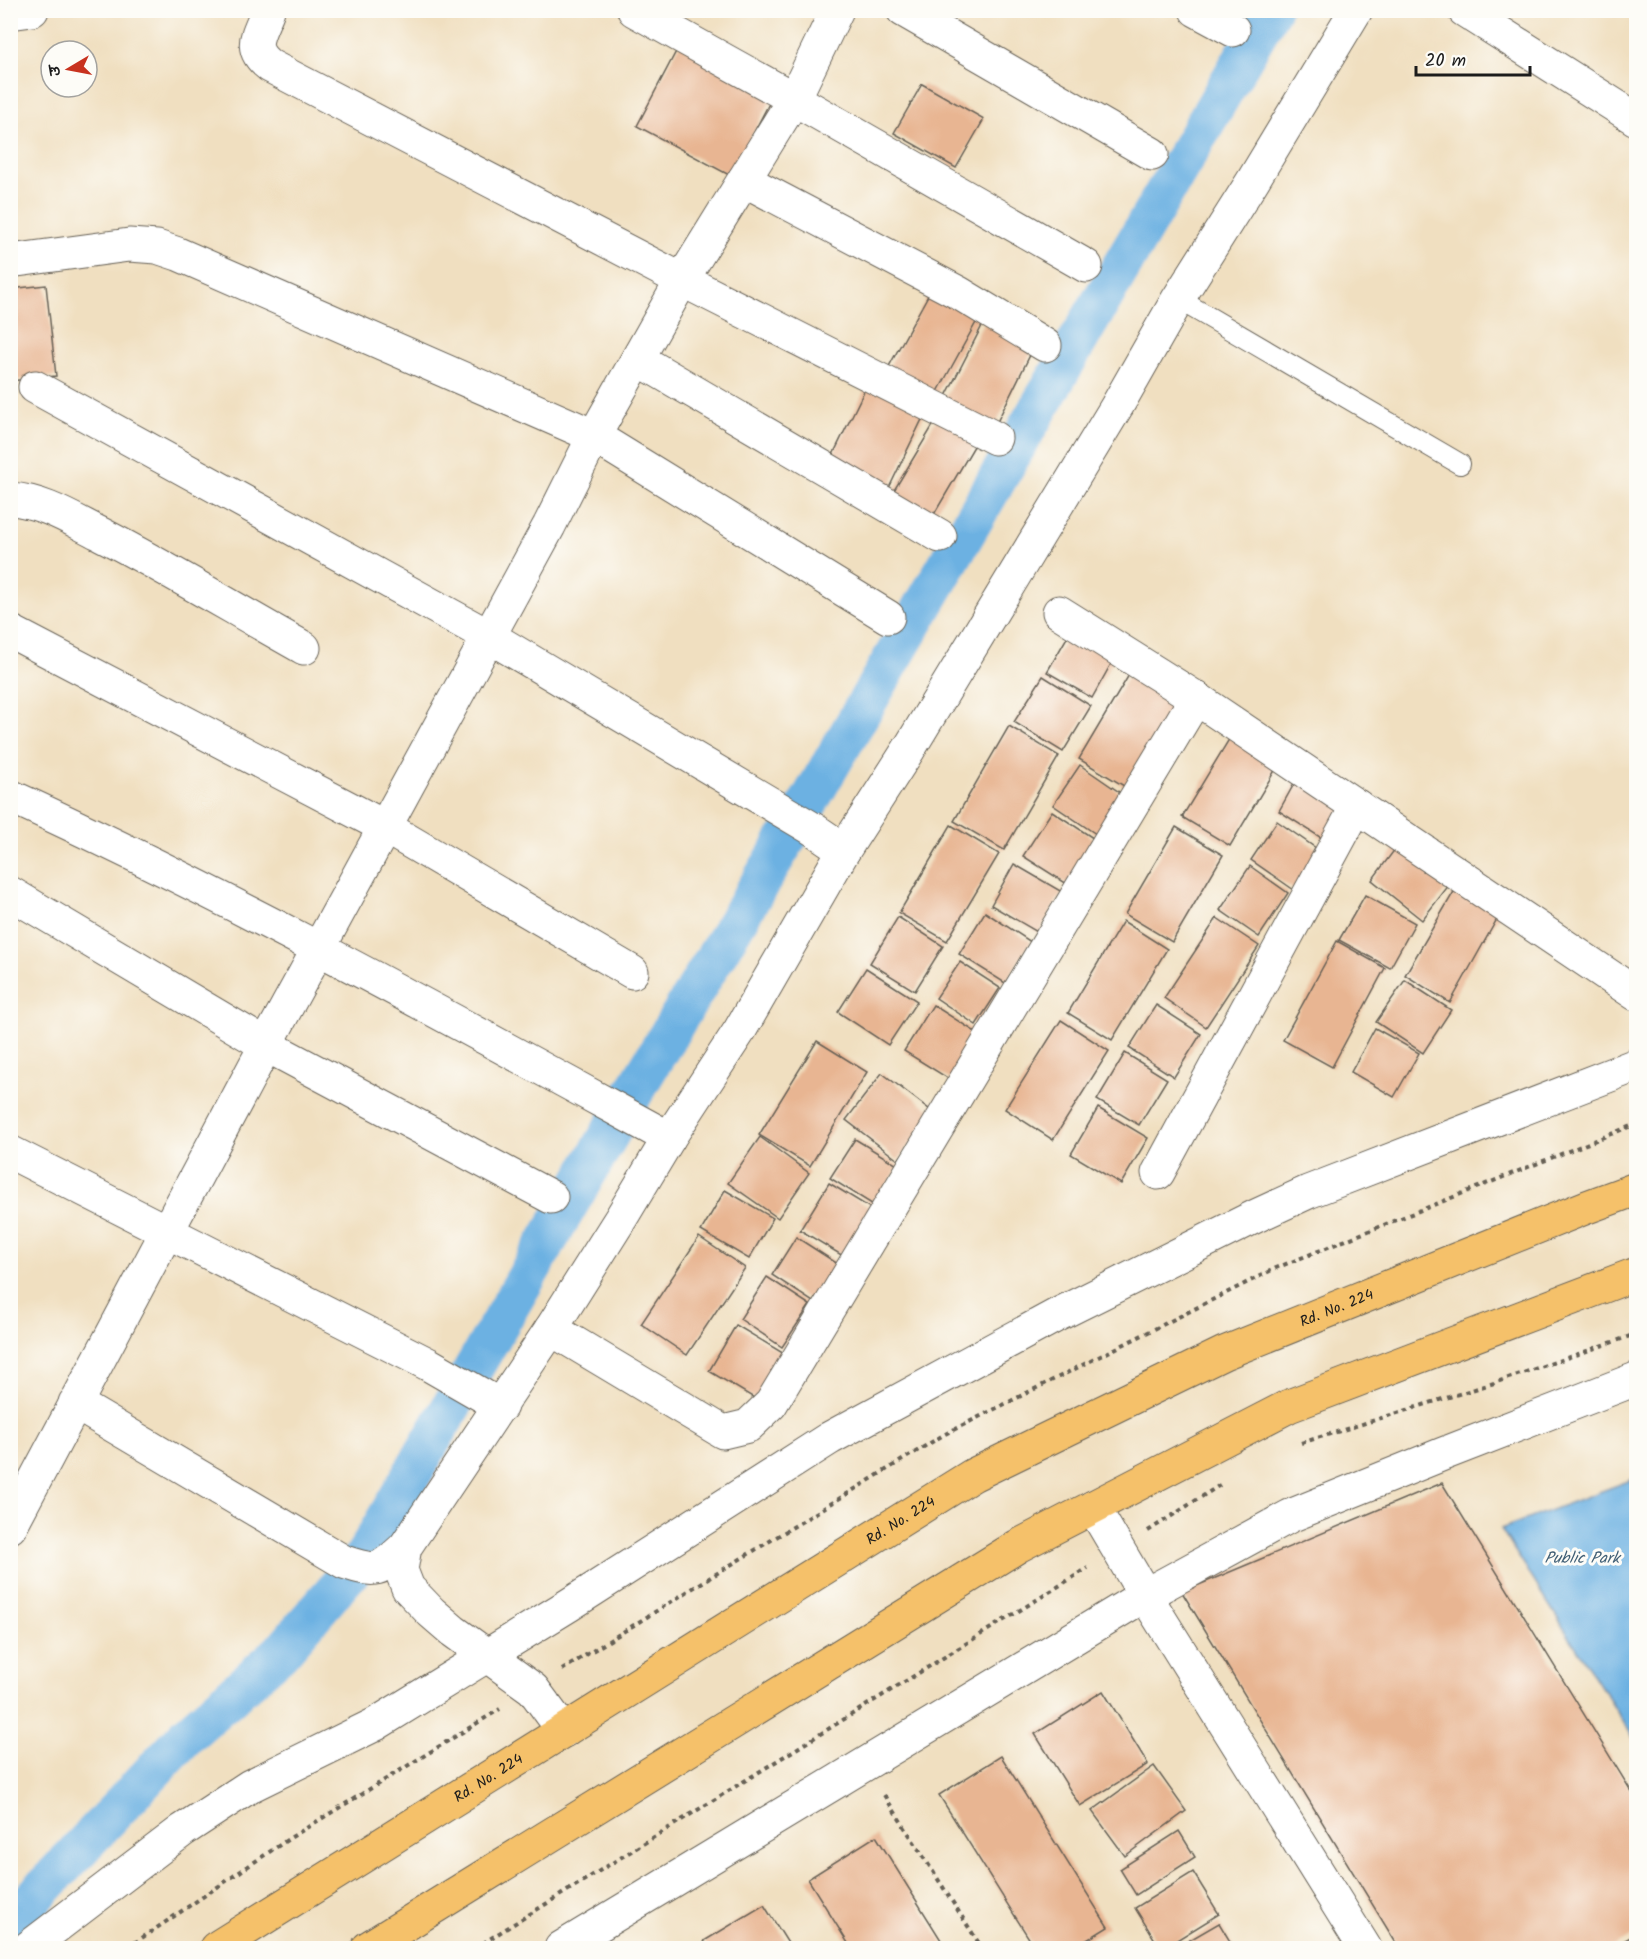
<svg xmlns="http://www.w3.org/2000/svg" width="1647" height="1959" viewBox="0 0 1647 1959" font-family="Kalam,'Playpen Sans Deva',sans-serif">
  <style>
    .water { fill: #6cb1e2; stroke: #44667f; stroke-width: 1.5 }
    .lines { fill: none; stroke-linecap: round; stroke-linejoin: round }
    .canal { stroke: #6cb1e2; stroke-width: 40 }
    .building { fill: #e8b592 }
    .service-casing { stroke: #666055; stroke-width: 22 }
    .minor-casing { stroke: #666055; stroke-width: 35 }
    .primary-casing { stroke: #666055; stroke-width: 35 }
    .path { stroke: #666055; stroke-width: 4; stroke-dasharray: 4.5 4.5; stroke-linecap: butt }
    .service { stroke: #fff; stroke-width: 20 }
    .minor { stroke: #fff; stroke-width: 33 }
    .primary { stroke: #f5c16b; stroke-width: 33 }
    .labels { text-anchor: middle; stroke-width: 6; stroke-linejoin: round; paint-order: stroke }
    .street-label { font-size: 15px; fill: #1c1c1c; stroke: #fdfcf7 }
    .water-label { font-size: 16px; font-style: italic; fill: #405f75; stroke: #fdfcf7 }
  </style>
  <rect width="100%" height="100%" fill="#fdfcf7"/>
  <filter id="ink" filterUnits="userSpaceOnUse"><feTurbulence type="fractalNoise" baseFrequency=".0167" numOctaves="2"/><feDisplacementMap in="SourceGraphic" scale="12" xChannelSelector="R" yChannelSelector="G"/><feConvolveMatrix kernelMatrix="1 2 1 2 8 2 1 2 1" color-interpolation-filters="sRGB"/></filter>
  <filter id="wash" filterUnits="userSpaceOnUse"><feTurbulence type="fractalNoise" baseFrequency=".008" numOctaves="4" result="noise"/><feDisplacementMap in="SourceGraphic" scale="24" xChannelSelector="R" yChannelSelector="G"/><feGaussianBlur stdDeviation="1.35" result="paint"/><feColorMatrix in="noise" values="0 0 0 0 0 0 0 0 0 0 0 0 0 0 0 0 0 1.4 0 .05"/><feComposite in="paint" operator="in"/></filter>
  <g filter="url(#wash)">
    <rect width="100%" height="100%" fill="#f0dfc0"/>
    <polygon class="water" points="1636,1478 1636,1742 1501,1529"/>
    <g class="lines">
      <polyline class="canal" points="10,1923 188,1734 280,1653 365,1555 641,1080 807,805 1271,10"/>
    </g>
    <g id="blocks">
      <g class="building">
        <polygon points="681,42 775,92 731,176 637,126"/>
        <polygon points="922,84 984,119 956,168 894,133"/>
        <polygon points="46,285 56,376 10,381 10,289"/>
        <polygon points="931,290 979,317 935,397 887,370"/>
        <polygon points="984,322 1034,347 995,426 944,400"/>
        <polygon points="869,381 927,409 888,490 830,461"/>
        <polygon points="941,412 980,436 933,516 893,492"/>
        <polygon points="1073,627 1117,653 1092,698 1047,672"/>
        <polygon points="1136,663 1191,696 1134,792 1079,759"/>
        <polygon points="1043,676 1091,706 1063,752 1014,722"/>
        <polygon points="1009,726 1059,756 1004,850 954,821"/>
        <polygon points="1234,731 1280,762 1230,846 1182,817"/>
        <polygon points="1080,765 1122,794 1096,834 1053,805"/>
        <polygon points="1299,775 1345,806 1326,841 1279,811"/>
        <polygon points="1052,811 1096,840 1067,884 1023,856"/>
        <polygon points="1277,821 1320,851 1294,890 1251,860"/>
        <polygon points="951,825 999,854 947,941 899,913"/>
        <polygon points="1176,827 1223,855 1172,942 1125,914"/>
        <polygon points="1401,841 1453,880 1422,920 1372,880"/>
        <polygon points="1014,864 1062,892 1039,933 991,905"/>
        <polygon points="1250,866 1288,893 1259,937 1220,910"/>
        <polygon points="1459,883 1502,910 1450,1003 1405,975"/>
        <polygon points="1365,895 1415,923 1390,968 1339,940"/>
        <polygon points="985,912 1031,942 1005,983 959,954"/>
        <polygon points="898,917 943,946 915,991 870,963"/>
        <polygon points="1217,918 1259,946 1206,1027 1164,998"/>
        <polygon points="1123,921 1167,949 1112,1040 1068,1013"/>
        <polygon points="1337,941 1385,968 1332,1067 1283,1040"/>
        <polygon points="960,962 1000,988 976,1025 936,998"/>
        <polygon points="866,968 917,1001 888,1045 838,1012"/>
        <polygon points="1405,980 1451,1010 1423,1053 1376,1022"/>
        <polygon points="933,1005 985,1038 957,1084 904,1051"/>
        <polygon points="1156,1005 1201,1034 1174,1077 1129,1048"/>
        <polygon points="1061,1020 1109,1051 1053,1140 1005,1109"/>
        <polygon points="1375,1028 1419,1053 1394,1097 1351,1072"/>
        <polygon points="817,1041 867,1072 810,1166 759,1135"/>
        <polygon points="1125,1053 1167,1079 1139,1125 1097,1100"/>
        <polygon points="882,1073 934,1113 898,1160 846,1120"/>
        <polygon points="1098,1108 1148,1138 1121,1184 1071,1154"/>
        <polygon points="760,1137 809,1173 778,1218 728,1183"/>
        <polygon points="855,1139 899,1166 875,1206 830,1178"/>
        <polygon points="829,1183 872,1209 843,1256 800,1230"/>
        <polygon points="725,1190 773,1218 749,1259 701,1231"/>
        <polygon points="699,1237 745,1268 687,1355 641,1324"/>
        <polygon points="796,1237 838,1264 813,1302 772,1275"/>
        <polygon points="767,1277 810,1305 782,1347 740,1319"/>
        <polygon points="736,1325 786,1355 759,1401 709,1371"/>
        <polygon points="1442,1483 1636,1799 1636,1934 1611,1948 1399,1948 1182,1592"/>
        <polygon points="1103,1691 1148,1764 1080,1806 1035,1734"/>
        <polygon points="1001,1756 1108,1927 1074,1948 1035,1948 939,1795"/>
        <polygon points="1154,1766 1186,1811 1125,1856 1092,1811"/>
        <polygon points="1179,1831 1195,1857 1136,1895 1120,1869"/>
        <polygon points="876,1836 946,1948 851,1948 808,1879"/>
        <polygon points="1193,1872 1219,1914 1164,1948 1160,1948 1135,1908"/>
        <polygon points="764,1905 791,1948 709,1948 704,1941"/>
        <polygon points="1219,1923 1234,1948 1176,1948"/>
      </g>
    </g>
  </g>
  <g filter="url(#ink)">
    <use href="#blocks" fill-opacity="0" stroke="#666055" stroke-width="1.5"/>
    <g class="lines">
      <defs>
        <polyline id="service" points="1178,299 1460,464"/>
        <g id="minor">
          <path d="M 268,10 C 259,34 246,48 270,66 L 682,280 L 995,438"/>
          <polyline points="634,10 794,99 1086,266"/>
          <polyline points="903,10 1152,154"/>
          <polyline points="1196,10 1233,30"/>
          <polyline points="1464,10 1636,119"/>
          <polyline points="10,13 32,10"/>
          <polyline points="744,180 959,293 1045,345"/>
          <polyline points="10,261 129,245 157,247 178,254 594,436 888,617"/>
          <polyline points="638,359 940,536"/>
          <polyline points="35,387 490,637 813,829 844,850"/>
          <path d="M 10,499 C 43,501 71,519 99,533 C 169,569 236,610 304,648"/>
          <polyline points="1059,612 1196,698 1636,994"/>
          <polyline points="10,631 385,827 632,972"/>
          <path d="M 10,796 C 235,899 451,1019 669,1138"/>
          <polyline points="10,893 266,1045 551,1197"/>
          <polyline points="10,1152 428,1364 501,1406"/>
          <polyline points="1158,1173 1357,806"/>
          <polyline points="551,1329 723,1432 748,1426 771,1404 1196,698"/>
          <path d="M 75,1403 L 344,1562 C 378,1573 379,1571 405,1547"/>
          <polyline points="1093,1507 1145,1595 1365,1948"/>
          <polyline points="10,1527 266,1045 549,526 594,436 682,280 794,99 837,10"/>
          <polyline points="564,1731 533,1689 453,1631 431,1612 408,1588 401,1570 405,1547 551,1329 621,1218 669,1138 740,1030 844,850 909,749 1117,406 1178,299 1252,182 1356,10"/>
          <polyline points="28,1948 183,1830 250,1786 376,1724 569,1605 830,1438 1057,1315 1256,1216 1308,1192 1636,1065"/>
          <polyline points="561,1948 1145,1595 1290,1516 1443,1454 1636,1379"/>
        </g>
        <g id="primary">
          <path id="s1" d="M 216,1948 L 973,1475 L 1224,1353 L 1587,1207 L 1636,1189"/>
          <polyline points="368,1948 1018,1546 1289,1406 1636,1274"/>
        </g>
      </defs>
      <use href="#service" class="service-casing"/>
      <use href="#minor" class="minor-casing"/>
      <use href="#primary" class="primary-casing"/>
      <g class="path">
        <polyline points="1301,1443 1494,1383 1636,1334"/>
        <polyline points="1148,1531 1220,1485"/>
        <polyline points="562,1670 706,1580 945,1434 1276,1268 1636,1124"/>
        <polyline points="884,1795 982,1948"/>
        <polyline points="127,1948 290,1838 500,1709"/>
        <polyline points="475,1948 1088,1568"/>
      </g>
      <use href="#service" class="service"/>
      <use href="#minor" class="minor"/>
      <use href="#primary" class="primary"/>
    </g>
  </g>
  <g class="labels">
    <g class="street-label">
      <text dy="5" stroke="none"><textPath href="#s1" startOffset="1293">Rd. No. 224</textPath></text>
      <text dy="5" stroke="none"><textPath href="#s1" startOffset="807">Rd. No. 224</textPath></text>
      <text dy="5" stroke="none"><textPath href="#s1" startOffset="321">Rd. No. 224</textPath></text>
    </g>
    <g class="water-label">
      <text x="1582" y="1563">Public Park</text>
    </g>
  </g>
  <rect width="1647" height="1959" fill="none" stroke="#fdfcf7" stroke-width="36"/>
  <g transform="translate(69 69) rotate(260)"><circle r="28" fill="#fdfcf7" stroke="#a3a29f" stroke-width="1.5"/>
  <path d="M0-4.5L10 22L0 15L-10 22Z" fill="#c8321e"/>
  <text y="-9" font-size="16" font-weight="bold" text-anchor="middle" fill="#1c1c1c">उ</text>
  </g>
  <path d="M1416 66v9h114v-9" fill="none" stroke="#1c1c1c" stroke-width="3"/>
  <text x="1425" y="66" font-size="18" fill="#1c1c1c" stroke="#fdfcf7" stroke-width="4.5" paint-order="stroke">20 m</text>
</svg>
